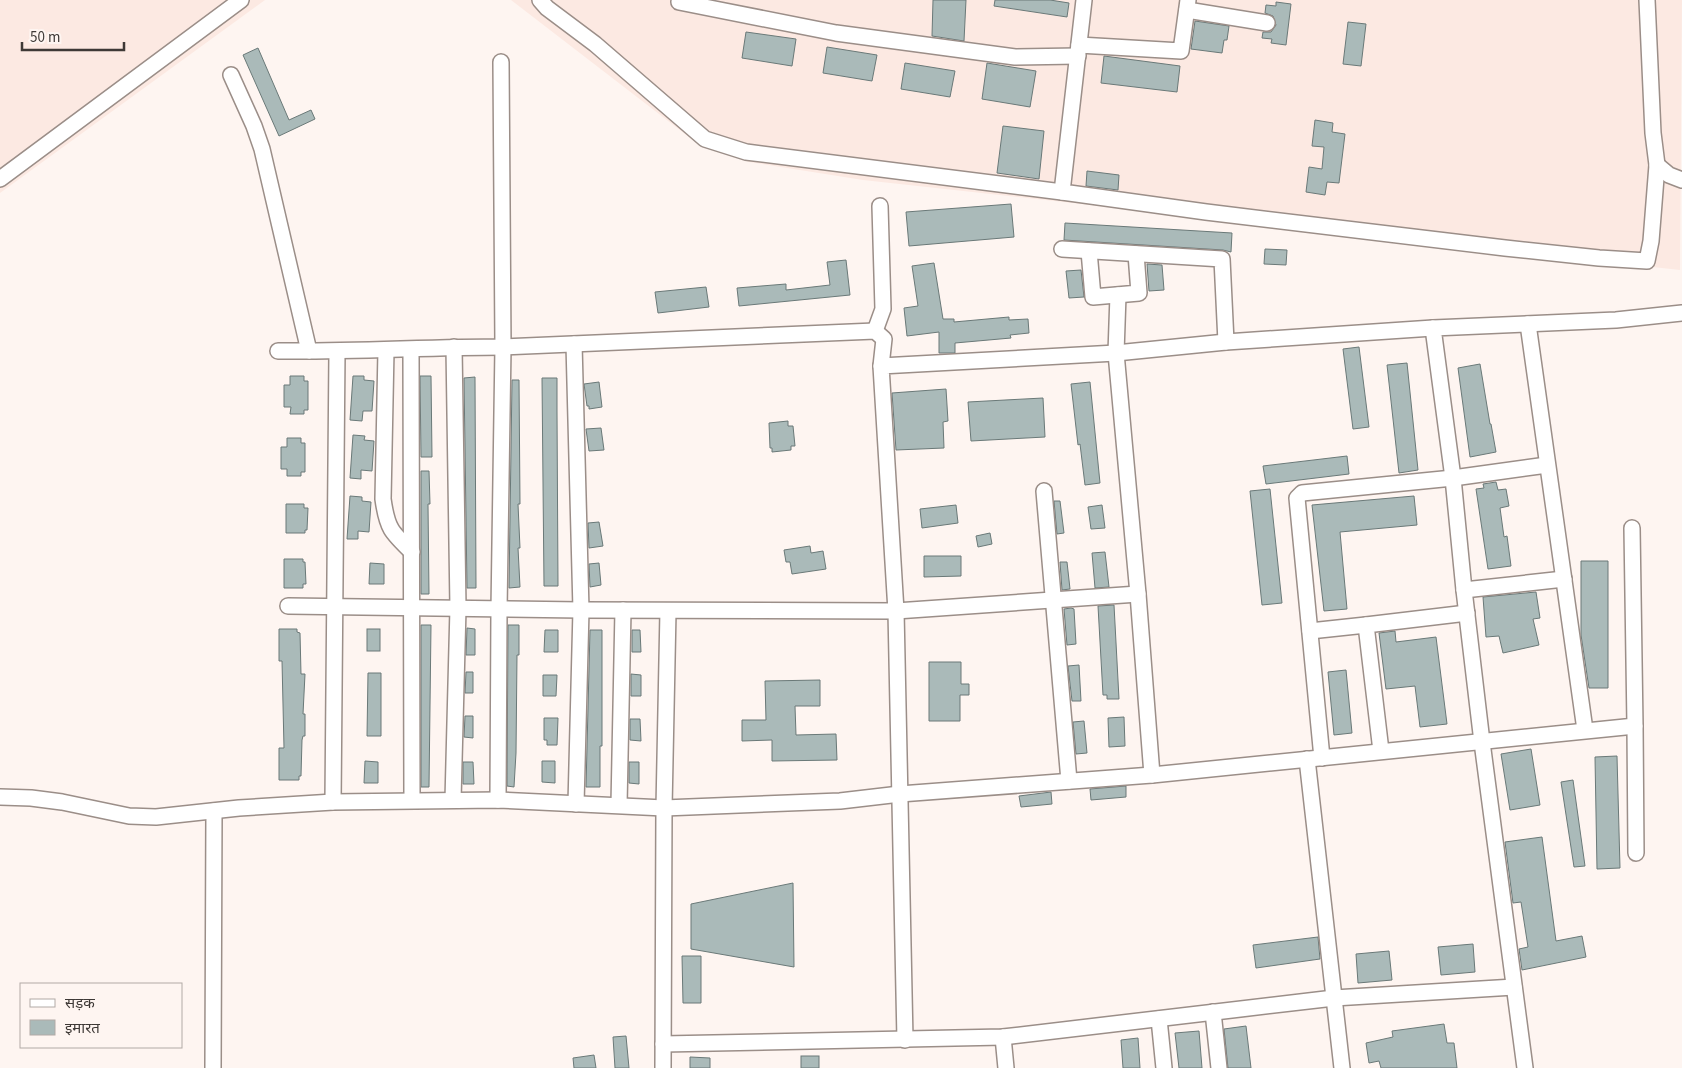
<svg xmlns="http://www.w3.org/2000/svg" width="1682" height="1068" viewBox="0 0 1682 1068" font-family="'Source Sans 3','Noto Sans Devanagari',sans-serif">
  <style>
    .built { fill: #fce9e2 }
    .building { fill: #aabab9; stroke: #6a7978 }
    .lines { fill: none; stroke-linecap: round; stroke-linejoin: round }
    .minor-casing { stroke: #9b8e88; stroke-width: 18 }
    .minor { stroke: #fff; stroke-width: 15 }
  </style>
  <rect width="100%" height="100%" fill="#fef5f1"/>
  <g class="built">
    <polygon points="0,0 265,0 0,193"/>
    <polygon points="511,0 1682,0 1680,270 863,180 749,162 698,144"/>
  </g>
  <g class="building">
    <polygon points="933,0 966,0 964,41 932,36"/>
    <polygon points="995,0 1050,0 1069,3 1067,17 994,6"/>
    <polygon points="1276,2 1291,4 1286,45 1271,43 1272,39 1262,38 1263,32 1271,32 1276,25 1273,16 1265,13 1266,5 1276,6"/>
    <polygon points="1195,21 1229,26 1227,40 1224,40 1222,53 1191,49"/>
    <polygon points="1348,22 1366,24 1361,66 1343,64"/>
    <polygon points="746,32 796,39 792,66 742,58"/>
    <polygon points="827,47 877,55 872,81 823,73"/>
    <polygon points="258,48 289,120 311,110 315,119 279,136 243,55"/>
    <polygon points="1104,56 1180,66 1177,92 1101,83"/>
    <polygon points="905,63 955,71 950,97 901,89"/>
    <polygon points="987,63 1036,71 1030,107 982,99"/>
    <polygon points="1315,120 1333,123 1332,132 1345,134 1339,183 1327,182 1325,195 1306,192 1309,167 1322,169 1324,147 1312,146"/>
    <polygon points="1003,126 1044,131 1039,179 997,173"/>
    <polygon points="1087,171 1119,175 1118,190 1086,186"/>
    <polygon points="1011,204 1014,237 909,246 906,212"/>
    <polygon points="1065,223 1232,233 1231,252 1223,250 1064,240"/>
    <polygon points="1265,249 1287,250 1286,265 1264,264"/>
    <polygon points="846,260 850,295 739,306 737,288 786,284 786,290 830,285 827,262"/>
    <polygon points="934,263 943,319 954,319 954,322 1009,317 1009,320 1028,319 1029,333 1010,335 1011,338 955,343 955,353 939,353 939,332 907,336 904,308 918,306 912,266"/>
    <polygon points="1147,264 1162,265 1164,290 1149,291"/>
    <polygon points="1081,270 1084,297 1069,298 1066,271"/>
    <polygon points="706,287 709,307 658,313 655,292"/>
    <polygon points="1359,347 1369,427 1353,429 1343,349"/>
    <polygon points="1407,363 1418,470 1399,473 1387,365"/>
    <polygon points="1480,364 1490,424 1491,424 1496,452 1470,457 1458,368"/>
    <polygon points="290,376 304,376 304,381 308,381 308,410 304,410 304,414 290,414 291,407 284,407 284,385 290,385"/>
    <polygon points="353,376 364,376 364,380 374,381 372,411 363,411 362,421 350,420"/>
    <polygon points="420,376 431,376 432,457 421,457"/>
    <polygon points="475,377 476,588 467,588 464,378"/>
    <polygon points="542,378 557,378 557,411 558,586 544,586"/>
    <polygon points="512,380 519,380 520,504 518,504 520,548 518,548 520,587 509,588"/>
    <polygon points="599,382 602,407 589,409 589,406 587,406 584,384"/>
    <polygon points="1090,382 1100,483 1085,485 1080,444 1078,445 1071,384"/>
    <polygon points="946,389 948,421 943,422 944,448 896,450 892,393"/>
    <polygon points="1043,398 1045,437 971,441 968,402"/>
    <polygon points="788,421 788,426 793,426 795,446 791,446 791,450 772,452 772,448 770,448 769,423"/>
    <polygon points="601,428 604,450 589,451 586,429"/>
    <polygon points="353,435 365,436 364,440 374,441 372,471 361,470 361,479 350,478"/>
    <polygon points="287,438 301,438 301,443 305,443 305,472 301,472 301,476 287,476 287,469 281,469 281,447 287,447"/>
    <polygon points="1347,456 1349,474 1266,484 1263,466"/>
    <polygon points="421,471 429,471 430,504 428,504 429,594 421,594"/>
    <polygon points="1496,482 1498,490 1506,489 1509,506 1500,508 1504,537 1507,536 1511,566 1488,569 1476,489 1484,488 1483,484"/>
    <polygon points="1270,489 1282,603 1262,605 1250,491"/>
    <polygon points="350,496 362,497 362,501 371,502 369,532 358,531 358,539 347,539"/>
    <polygon points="1414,496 1417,525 1340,532 1347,609 1324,611 1312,505"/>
    <polygon points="1054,501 1060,501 1064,533 1057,534"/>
    <polygon points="286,504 304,504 304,508 308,508 307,530 305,530 305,533 286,533"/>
    <polygon points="956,505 958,523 922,528 920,509"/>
    <polygon points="1102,505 1105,528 1091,529 1088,507"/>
    <polygon points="599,522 603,546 589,548 588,523"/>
    <polygon points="990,533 992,544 978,547 976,536"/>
    <polygon points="810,546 811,553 823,551 826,569 792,574 790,562 786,562 784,550"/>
    <polygon points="1105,552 1109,587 1095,588 1092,553"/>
    <polygon points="924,556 961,556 961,576 924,577"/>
    <polygon points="284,559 303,559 303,562 305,562 306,584 303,584 303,588 284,588"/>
    <polygon points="1581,561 1608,561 1608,688 1589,688 1581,635"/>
    <polygon points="1060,562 1067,562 1070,589 1062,590"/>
    <polygon points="370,563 384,564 384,584 369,584"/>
    <polygon points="599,563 601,585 590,587 589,564"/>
    <polygon points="1536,592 1540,618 1533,619 1539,645 1503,653 1499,636 1486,637 1483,597"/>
    <polygon points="1114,605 1119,699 1107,699 1107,695 1103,695 1098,606"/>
    <polygon points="1071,608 1074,609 1076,644 1067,645 1064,609"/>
    <polygon points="421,625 431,625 429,787 421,787"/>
    <polygon points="508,625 519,625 519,655 517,655 516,753 514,787 507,786"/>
    <polygon points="467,628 475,629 475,655 466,655"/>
    <polygon points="279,629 297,629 297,632 300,633 301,674 305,674 303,714 305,714 305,736 303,736 302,740 301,776 299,776 299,780 279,780 279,748 284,748 282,661 279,661"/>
    <rect x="367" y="629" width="13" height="22"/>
    <polygon points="545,630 558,630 558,652 544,652"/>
    <polygon points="590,630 602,630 602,746 600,746 600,787 586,787"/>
    <polygon points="632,630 640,630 641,652 632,652"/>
    <polygon points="1395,631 1396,642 1436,637 1447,724 1420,727 1415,686 1386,689 1379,633"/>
    <polygon points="929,662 961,662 961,684 969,684 969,695 960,695 960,721 929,721"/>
    <polygon points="1079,665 1081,701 1072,701 1068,666"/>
    <polygon points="1346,670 1352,733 1334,735 1328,672"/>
    <polygon points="466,672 473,672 473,693 465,693"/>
    <polygon points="368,673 381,673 381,736 367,736"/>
    <polygon points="631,674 641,675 641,696 631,696"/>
    <polygon points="543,675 557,675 556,696 543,696"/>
    <polygon points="820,680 820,706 795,706 796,735 836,734 837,760 772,761 772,740 742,741 742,720 766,720 765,681"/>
    <polygon points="465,716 473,716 473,738 464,737"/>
    <polygon points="1124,717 1125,746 1109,747 1108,718"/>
    <polygon points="544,718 558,718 557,745 547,745 547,740 544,740"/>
    <polygon points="630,719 640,719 641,741 630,740"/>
    <polygon points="1084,721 1087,753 1076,754 1073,722"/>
    <polygon points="1531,749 1540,805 1510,810 1501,754"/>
    <polygon points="1617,756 1620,868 1597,869 1595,757"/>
    <polygon points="365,761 378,762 378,783 364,783"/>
    <polygon points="542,761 555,761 555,783 542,782"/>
    <polygon points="463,762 473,762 474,784 463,784"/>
    <polygon points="629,762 639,762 639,784 629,783"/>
    <polygon points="1573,780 1585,866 1574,867 1561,782"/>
    <polygon points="1126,786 1126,797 1091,800 1090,789"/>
    <polygon points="1051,792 1052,804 1021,807 1019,796"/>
    <polygon points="1542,837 1556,941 1582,936 1586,957 1522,970 1519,949 1528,947 1521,902 1513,903 1505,842"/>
    <polygon points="793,883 794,967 691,949 691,904"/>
    <polygon points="1318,937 1320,959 1256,968 1253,945"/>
    <polygon points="1473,944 1475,972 1441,975 1438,947"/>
    <polygon points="1389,951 1392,980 1358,983 1356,954"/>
    <polygon points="682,956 701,956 701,1003 683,1003"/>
    <polygon points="1444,1024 1447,1043 1454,1043 1457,1068 1381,1068 1379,1061 1369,1063 1366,1043 1393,1037 1392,1031"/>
    <polygon points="1246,1026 1251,1068 1228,1068 1224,1029"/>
    <polygon points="1199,1031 1202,1068 1179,1068 1175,1033"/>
    <polygon points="626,1036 629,1068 615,1068 613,1037"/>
    <polygon points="1138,1038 1140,1068 1123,1068 1121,1040"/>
    <polygon points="594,1055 596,1068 574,1068 573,1058"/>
    <rect x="801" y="1056" width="18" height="12"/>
    <polygon points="690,1057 710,1058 710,1068 690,1068"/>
  </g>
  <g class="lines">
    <defs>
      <g id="minor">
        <polyline points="540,0 547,8 595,44 705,139 746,152 1062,192"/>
        <polyline points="1084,0 1062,192 1206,212 1505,248 1599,258 1647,261 1651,241 1657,165 1653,133 1647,0"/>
        <polyline points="679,2 836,33 1015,57 1078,56"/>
        <polyline points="1187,10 1267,23"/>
        <polyline points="1079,45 1181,51 1188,0"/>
        <polyline points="231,75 254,126 262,149 309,351"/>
        <polyline points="1657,165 1669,175 1682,180"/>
        <polyline points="0,179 241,0"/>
        <polyline points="1062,249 1222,259 1226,342"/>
        <polyline points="1089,251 1093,297 1139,293 1136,254"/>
        <polyline points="1118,295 1116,353 1138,594 1152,775"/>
        <polyline points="1528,324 1585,730"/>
        <polyline points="875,331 883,309 880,206"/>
        <polyline points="574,344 581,610 576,804"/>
        <path d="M 386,350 L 383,499 C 387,528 391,532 412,552"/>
        <polyline points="411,350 412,800"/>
        <path d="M 278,351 C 353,352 428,347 503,347 L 875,331 L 884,339 L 881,366"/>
        <polyline points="1044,491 1069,781"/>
        <polyline points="1464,590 1564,579"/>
        <polyline points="1138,594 896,611 881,366 1116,353 1226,342 1433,328"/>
        <polyline points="288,606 581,610 896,611 905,1040"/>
        <polyline points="1310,631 1366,625"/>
        <polyline points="1635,726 1636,853"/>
        <polyline points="1381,751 1366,625 1467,613"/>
        <polyline points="1322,758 1297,498 1302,493 1453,478 1547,465"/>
        <polyline points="1307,759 1342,1068"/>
        <polyline points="0,797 31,798 62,802 129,816 156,817 239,808 333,802 498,800 664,808 840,801 900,794 1152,775 1635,726 1632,528"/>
        <polyline points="453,800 458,608 454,347"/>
        <polyline points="498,800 499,610 503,347 501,62"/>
        <polyline points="333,802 337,352"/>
        <polyline points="619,805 623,610"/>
        <polyline points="1213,1012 1219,1068"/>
        <polyline points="1159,1019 1164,1068"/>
        <polyline points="1003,1037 1006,1068"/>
        <polyline points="663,1044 1003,1037 1334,998 1514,987"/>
        <polyline points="213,1068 214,811"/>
        <polyline points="663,1068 664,808 668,611"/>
        <polyline points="1525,1068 1482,742 1464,590 1453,478 1433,328 1616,320 1682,313"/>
      </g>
    </defs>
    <use href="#minor" class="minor-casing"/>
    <use href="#minor" class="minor"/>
  </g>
  <rect x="20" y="983" width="162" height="65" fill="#fef5f1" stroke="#b1aaa6"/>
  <rect x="30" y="999" width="25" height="8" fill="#ffffff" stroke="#b1aaa6"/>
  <text x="65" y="1008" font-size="15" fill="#3e3936">सड़क</text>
  <rect x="30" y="1020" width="25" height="15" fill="#aabab9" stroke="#b1aaa6"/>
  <text x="65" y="1033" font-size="15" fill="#3e3936">इमारत</text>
  <path d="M22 42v8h102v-8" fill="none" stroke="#3e3936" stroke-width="2.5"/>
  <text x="30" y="42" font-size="15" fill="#3e3936" stroke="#fef5f1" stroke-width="4" paint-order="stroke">50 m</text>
</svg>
